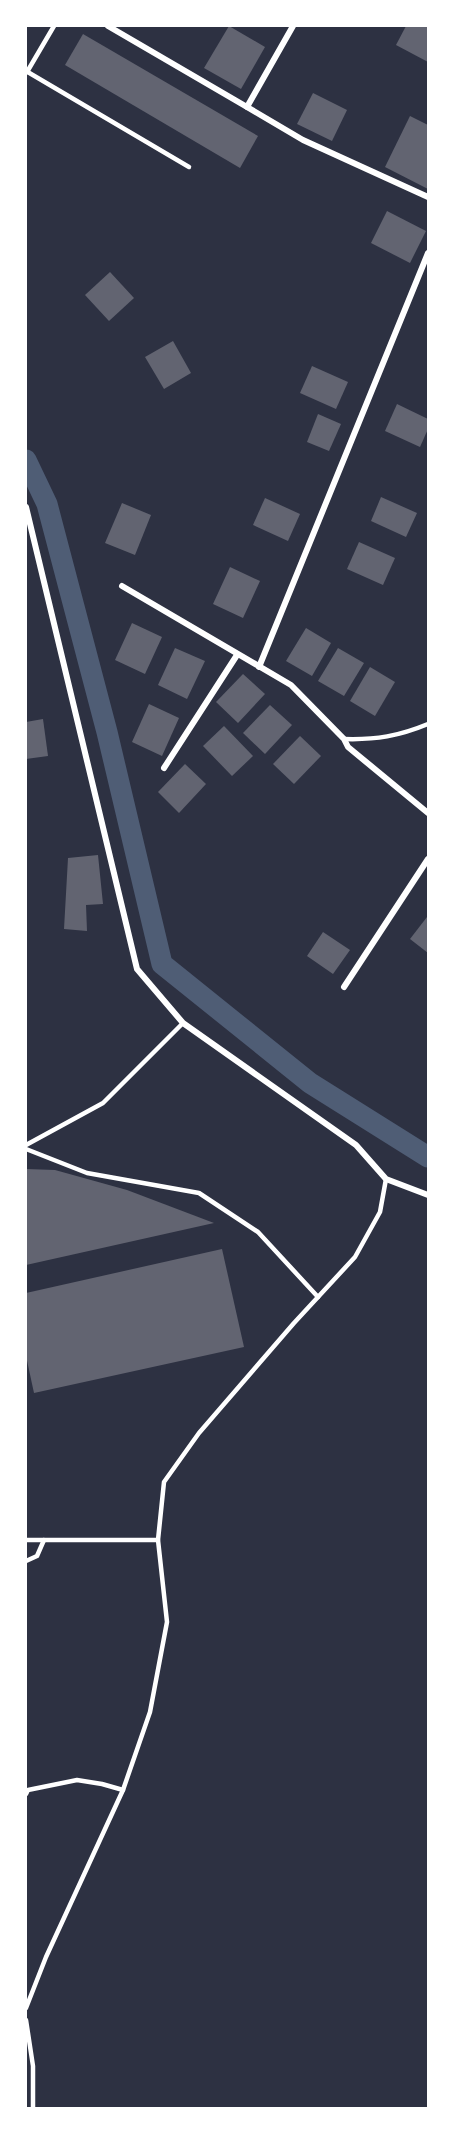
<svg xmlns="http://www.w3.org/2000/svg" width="454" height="2134" viewBox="0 0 454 2134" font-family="Rubik,sans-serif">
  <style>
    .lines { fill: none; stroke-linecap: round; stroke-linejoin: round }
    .canal { stroke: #4f5d75; stroke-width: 21 }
    .building { fill: #626471 }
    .service { stroke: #fff; stroke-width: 4.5 }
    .minor { stroke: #fff; stroke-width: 6 }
  </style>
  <rect width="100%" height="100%" fill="#2d3142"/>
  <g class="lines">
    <polyline class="canal" points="26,460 47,504 107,732 162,964 310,1083 428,1157"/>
  </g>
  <g class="building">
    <polygon points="229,26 265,47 241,89 204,68"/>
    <polygon points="406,26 428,26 428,62 396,45"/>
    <polygon points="83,34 258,136 240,168 65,65"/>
    <polygon points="313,93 347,110 332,141 297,124"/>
    <polygon points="410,116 428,125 428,189 385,167"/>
    <polygon points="387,211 426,231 410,263 371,243"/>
    <polygon points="110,272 134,298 109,321 85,295"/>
    <polygon points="173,341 191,373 164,389 145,357"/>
    <polygon points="312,366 348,382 336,409 300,393"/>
    <polygon points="397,404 428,419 428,429 420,447 385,431"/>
    <polygon points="318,414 341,424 329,451 307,442"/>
    <polygon points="381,497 417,513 406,537 371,521"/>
    <polygon points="265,498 300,514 288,541 253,525"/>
    <polygon points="122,503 151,515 135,555 105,543"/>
    <polygon points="359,542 395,558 383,585 347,569"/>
    <polygon points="230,567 260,581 243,618 213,604"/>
    <polygon points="132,623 162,637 145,674 115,660"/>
    <polygon points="306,628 331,643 312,676 286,661"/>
    <polygon points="175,648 205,661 187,699 158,685"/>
    <polygon points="338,648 364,663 344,696 318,681"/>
    <polygon points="370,667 395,682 375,716 350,701"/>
    <polygon points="243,674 265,694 238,723 216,702"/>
    <polygon points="149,704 179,718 162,756 132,742"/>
    <polygon points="270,705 292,725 265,754 243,733"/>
    <polygon points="43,719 48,756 26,759 26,722"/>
    <polygon points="224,726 253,756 232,776 203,746"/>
    <polygon points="300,736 321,756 294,784 273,764"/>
    <polygon points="185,764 206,784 179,813 158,792"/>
    <polygon points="98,855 103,904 86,905 87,931 64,929 68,858"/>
    <polygon points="427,917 428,918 428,953 410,939"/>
    <polygon points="323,932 350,950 333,974 307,956"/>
    <polygon points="26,1169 55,1170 127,1190 214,1223 26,1265"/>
    <polygon points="222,1249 244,1347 34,1393 26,1356 26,1293"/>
  </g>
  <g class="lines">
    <g class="service">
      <polyline points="26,71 189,167"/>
      <polyline points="27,72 54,26"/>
      <path d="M 344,739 C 376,740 399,736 428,724"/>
      <polyline points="26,1145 103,1103 183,1023"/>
      <polyline points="26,1149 87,1173 199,1193 258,1232 318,1297"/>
      <polyline points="26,1540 158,1540"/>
      <polyline points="26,1561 37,1556 44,1540"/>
      <polyline points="26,1794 28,1790 77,1780 102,1784 123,1790"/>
      <polyline points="26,2008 46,1957 123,1790 150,1712 167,1622 158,1540 164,1482 199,1433 294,1323 355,1257 380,1212 386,1179"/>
      <polyline points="26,2020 33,2066 33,2108"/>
    </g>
    <g class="minor">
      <polyline points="108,26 247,107 293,26"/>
      <polyline points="247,107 303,140 428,197"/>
      <polyline points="26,507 137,969 183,1023 356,1145 386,1179 428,1195"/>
      <polyline points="122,586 291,685 344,739 348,747 428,813"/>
      <polyline points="259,667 428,253"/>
      <polyline points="164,768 237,655"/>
      <polyline points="344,987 428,859"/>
    </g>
  </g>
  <rect width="454" height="2134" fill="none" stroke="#ffffff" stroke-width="54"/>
</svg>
